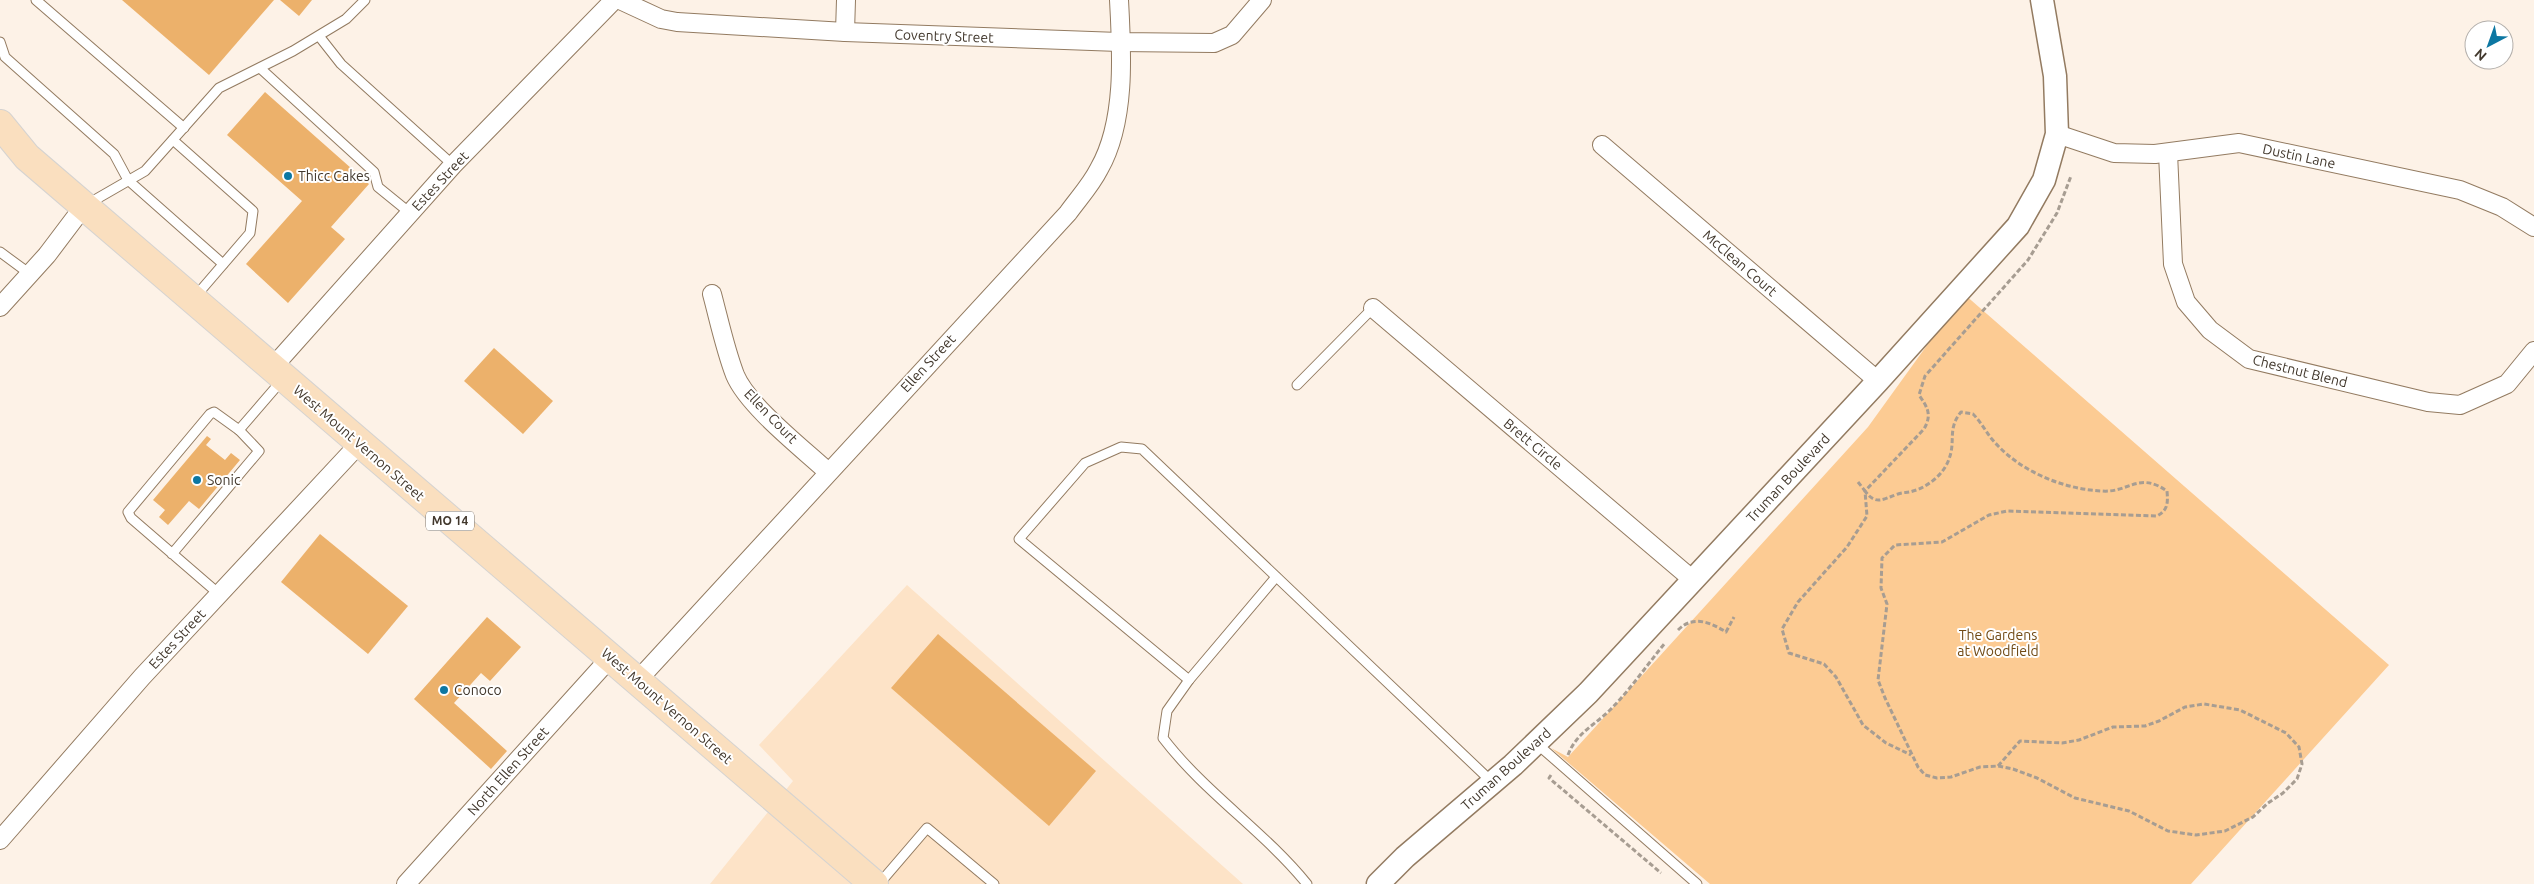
<svg xmlns="http://www.w3.org/2000/svg" width="2534" height="884" viewBox="0 0 2534 884" font-family="Ubuntu,sans-serif">
  <style>
    .built { fill: #fde3c7 }
    .green { fill: #fccb93 }
    .building { fill: #ecb16b }
    .lines { fill: none; stroke-linecap: round; stroke-linejoin: round }
    .service-casing { stroke: #937b61; stroke-width: 11 }
    .minor-casing { stroke: #937b61; stroke-width: 20 }
    .tertiary-casing { stroke: #937b61; stroke-width: 25 }
    .primary-casing { stroke: #d5d3d1; stroke-width: 30 }
    .path { stroke: #a79d92; stroke-width: 3; stroke-dasharray: 5 2.5; stroke-linecap: butt }
    .service { stroke: #fff; stroke-width: 9 }
    .minor { stroke: #fff; stroke-width: 18 }
    .tertiary { stroke: #fff; stroke-width: 22 }
    .primary { stroke: #fadfbf; stroke-width: 28 }
    .poi-dot { fill: #0d77a2; stroke: #fff; stroke-width: 2 }
    .labels { text-anchor: middle; stroke-width: 4; stroke-linejoin: round; paint-order: stroke }
    .shield { fill: #fff; stroke: #7b746c; stroke-width: 1 }
    .shield-label { font-size: 12px; font-weight: bold; fill: #42382d }
    .street-label { font-size: 14px; fill: #42382d; stroke: #fff }
    .poi-label { font-size: 14px; fill: #42382d; stroke: #fff; text-anchor: start }
    .park-label { font-size: 14px; fill: #714a15; stroke: #fff }
  </style>
  <rect width="100%" height="100%" fill="#fdf2e7"/>
  <polygon class="built" points="907,585 1243,884 710,884 793,781 759,745"/>
  <polygon class="green" points="1964,294 2389,665 2191,884 1710,884 1551,748 1568,757 1868,427"/>
  <g class="building">
    <polygon points="122,0 274,0 209,75"/>
    <polygon points="280,0 312,0 299,16"/>
    <polygon points="265,92 369,184 331,227 345,239 288,303 246,264 302,201 227,135"/>
    <polygon points="494,348 553,401 523,434 464,381"/>
    <polygon points="207,436 211,439 206,445 225,460 231,453 240,460 199,509 189,501 168,525 159,517 165,510 153,500"/>
    <polygon points="320,534 408,606 368,654 281,582"/>
    <polygon points="487,617 521,647 490,681 481,673 454,703 507,751 491,769 414,699"/>
    <polygon points="938,634 1096,771 1049,826 891,688"/>
  </g>
  <g class="lines">
    <defs>
      <g id="service">
        <polyline points="36,0 184,128"/>
        <polyline points="319,36 341,64 453,165"/>
        <polyline points="0,42 5,57 114,154 128,180 223,264"/>
        <polyline points="260,68 374,172 378,187 410,213"/>
        <polyline points="173,140 253,211 250,233 195,297"/>
        <polyline points="86,205 145,171 219,88 293,51 346,19 365,0"/>
        <polyline points="0,252 30,274"/>
        <polyline points="1297,385 1373,308"/>
        <polyline points="239,430 283,379"/>
        <polyline points="172,554 259,451 239,430 214,412 210,414 128,512 131,518 219,594"/>
        <path d="M 1276,577 L 1189,680 L 1167,711 L 1163,738 C 1205,793 1264,831 1307,884"/>
        <polyline points="1189,680 1019,539 1085,463 1121,447 1142,449 1492,782"/>
        <polyline points="1536,743 1697,884"/>
        <polyline points="879,884 927,828 994,884"/>
      </g>
      <g id="minor">
        <polyline points="620,0 661,19 677,22 845,32 1119,42 1214,43 1232,35 1262,0"/>
        <polyline points="845,32 846,0"/>
        <polyline points="2057,134 2114,153 2155,154 2239,143 2460,190 2502,207 2534,227"/>
        <polyline points="1602,145 1878,381"/>
        <polyline points="2168,153 2173,264 2186,302 2210,330 2249,359 2428,402 2460,405 2507,384 2534,351"/>
        <path d="M 712,294 C 719,320 725,349 735,375 C 748,406 802,448 828,472"/>
        <polyline points="0,307 47,255 84,206"/>
        <polyline points="1373,308 1693,580"/>
        <polyline points="272,368 453,165 614,0"/>
        <path d="M 637,681 L 1068,213 C 1078,199 1091,185 1099,169 C 1126,122 1122,53 1119,0"/>
        <polyline points="0,840 142,677 360,443"/>
        <polyline points="406,884 610,658"/>
      </g>
      <polyline id="tertiary" points="1378,884 1405,857 1513,765 1588,693 1878,381 2018,226 2044,180 2057,134 2055,76 2042,0"/>
      <polyline id="primary" points="0,124 27,157 874,884"/>
    </defs>
    <use href="#service" class="service-casing"/>
    <use href="#minor" class="minor-casing"/>
    <use href="#tertiary" class="tertiary-casing"/>
    <use href="#primary" class="primary-casing"/>
    <g class="path">
      <polyline points="1858,482 1865,491 1867,516 1847,547 1798,602 1782,629 1789,653 1824,664 1836,677 1863,725 1886,743 1911,755"/>
      <path d="M 1678,630 C 1693,615 1710,622 1726,632 L 1734,617"/>
      <path d="M 1568,755 C 1576,733 1595,725 1610,710 C 1630,690 1647,665 1665,643"/>
      <path d="M 1998,766 L 2020,741 L 2062,743 L 2079,740 L 2113,727 L 2145,726 L 2159,721 L 2185,707 L 2204,704 L 2240,710 L 2286,733 L 2299,747 L 2302,764 L 2297,779 L 2283,793 L 2268,803 L 2253,817 L 2225,831 L 2196,835 L 2168,831 L 2129,811 L 2075,798 L 2037,778 L 2013,769 L 1998,766 L 1980,767 L 1951,777 L 1937,778 L 1925,775 L 1918,767 L 1885,698 L 1878,680 L 1887,604 L 1881,588 L 1882,558 L 1895,545 L 1942,542 L 1989,515 L 2007,511 L 2157,516 C 2168,510 2168,503 2167,491 C 2138,471 2129,493 2102,491 C 2061,489 2017,470 1991,438 C 1985,430 1980,421 1973,414 L 1961,412 C 1947,429 1956,441 1949,459 C 1944,474 1928,487 1913,491 C 1908,493 1903,492 1898,494 C 1883,499 1876,506 1865,491 L 1924,429 C 1932,415 1928,408 1919,395 L 1925,376 L 2028,260 L 2057,213 L 2071,176"/>
      <polyline points="1551,775 1549,778 1661,873"/>
    </g>
    <use href="#service" class="service"/>
    <use href="#minor" class="minor"/>
    <use href="#tertiary" class="tertiary"/>
    <use href="#primary" class="primary"/>
  </g>
  <g class="poi-dot">
    <circle cx="288" cy="176" r="5"/>
    <circle cx="197" cy="480" r="5"/>
    <circle cx="444" cy="690" r="5"/>
  </g>
  <g class="labels">
    <rect class="shield" x="426" y="511.5" width="48" height="19" rx="4"/>
    <g class="shield-label">
      <text x="450" y="525">MO 14</text>
    </g>
    <g class="street-label">
      <text transform="translate(944 36) rotate(2)" y="5">Coventry Street</text>
      <text transform="translate(2299 156) rotate(12)" y="5">Dustin Lane</text>
      <text transform="translate(440 181) rotate(-47)" y="5">Estes Street</text>
      <text transform="translate(1740 263) rotate(41)" y="5">McClean Court</text>
      <text transform="translate(928 363) rotate(-47)" y="5">Ellen Street</text>
      <text transform="translate(2300 371) rotate(14)" y="5">Chestnut Blend</text>
      <text transform="translate(771 416) rotate(46)" y="5">Ellen Court</text>
      <text transform="translate(359 443) rotate(41)" y="5">West Mount Vernon Street</text>
      <text transform="translate(1533 444) rotate(40)" y="5">Brett Circle</text>
      <text transform="translate(1788 478) rotate(-47)" y="5">Truman Boulevard</text>
      <text transform="translate(177 639) rotate(-47)" y="5">Estes Street</text>
      <text transform="translate(667 706) rotate(41)" y="5">West Mount Vernon Street</text>
      <text transform="translate(1506 769) rotate(-42)" y="5">Truman Boulevard</text>
      <text transform="translate(508 771) rotate(-48)" y="5">North Ellen Street</text>
    </g>
    <g class="poi-label">
      <text x="298" y="181">Thicc Cakes</text>
      <text x="207" y="485">Sonic</text>
      <text x="454" y="695">Conoco</text>
    </g>
    <g class="park-label">
      <text x="1998" y="640">The Gardens<tspan x="1998" dy="16">at Woodfield</tspan></text>
    </g>
  </g>
  <g transform="translate(2489 45) rotate(221)"><circle r="24" fill="#ffffff" stroke="#b3afab"/>
  <path d="M0-4L9 19L0 12L-9 19Z" fill="#0d77a2"/>
  <text y="-8" font-size="14" font-weight="bold" text-anchor="middle" fill="#42382d">N</text>
  </g>
</svg>
